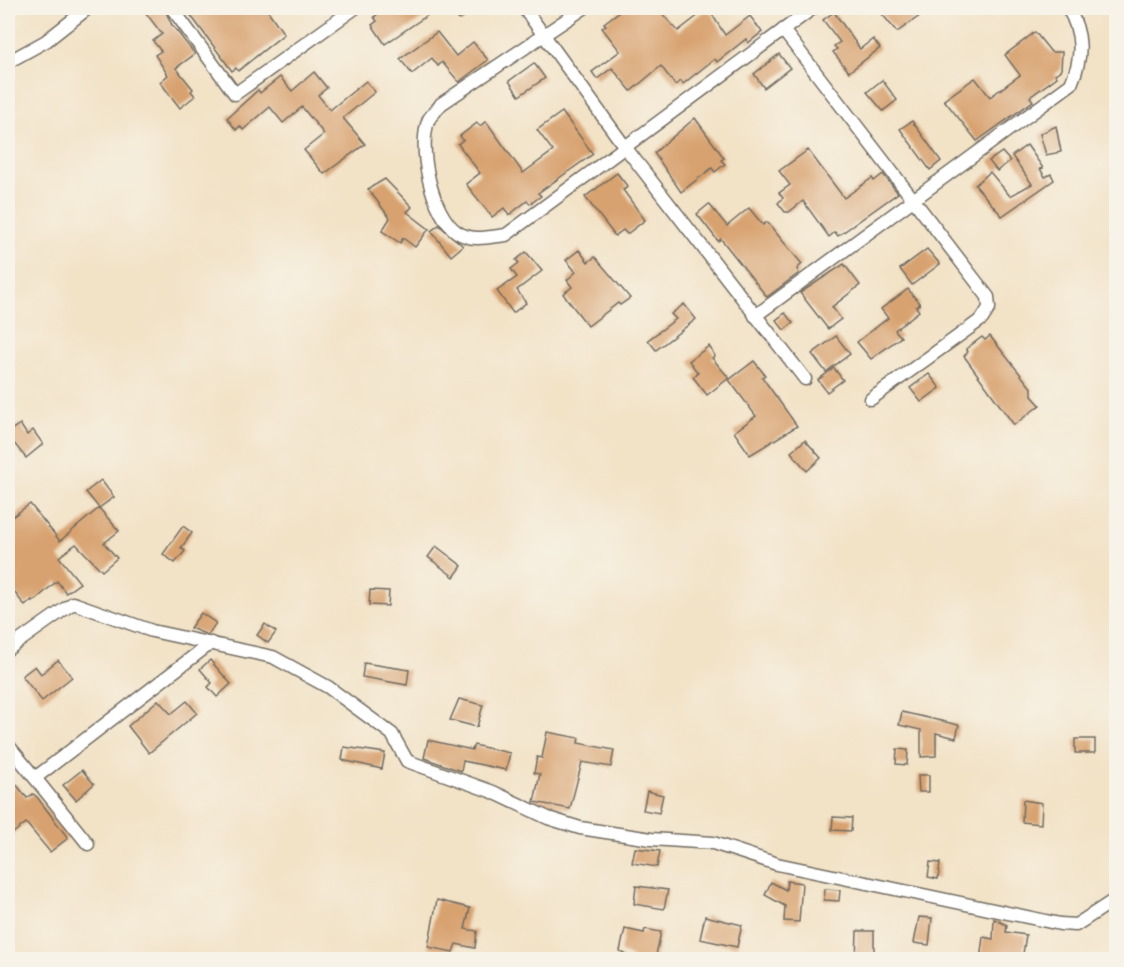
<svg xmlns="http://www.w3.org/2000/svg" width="1124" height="967" viewBox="0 0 1124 967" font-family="Itim,sans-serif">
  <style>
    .building { fill: #d8a26f }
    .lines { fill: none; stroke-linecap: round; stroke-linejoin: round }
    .street-casing { stroke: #716b61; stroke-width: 15 }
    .street { stroke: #fff; stroke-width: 12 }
  </style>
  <rect width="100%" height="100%" fill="#f7f3e8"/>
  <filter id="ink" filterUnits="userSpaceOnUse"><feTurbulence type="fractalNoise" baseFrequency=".0167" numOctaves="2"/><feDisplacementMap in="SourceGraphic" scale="12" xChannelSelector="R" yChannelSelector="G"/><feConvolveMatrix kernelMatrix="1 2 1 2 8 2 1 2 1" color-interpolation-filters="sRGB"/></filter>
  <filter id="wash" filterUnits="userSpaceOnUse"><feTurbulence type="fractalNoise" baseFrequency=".008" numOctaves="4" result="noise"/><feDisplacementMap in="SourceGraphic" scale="24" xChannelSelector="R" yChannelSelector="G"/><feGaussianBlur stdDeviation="1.35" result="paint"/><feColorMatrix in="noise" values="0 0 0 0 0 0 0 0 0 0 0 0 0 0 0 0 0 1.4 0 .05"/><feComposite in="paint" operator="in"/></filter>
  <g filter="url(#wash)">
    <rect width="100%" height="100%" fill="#f2e2c6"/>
    <g id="blocks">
      <g class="building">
        <polygon points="142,8 164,8 172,25 195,54 176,68 193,89 191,91 195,96 180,108 160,82 168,75 155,55 161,51 153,41 162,34"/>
        <polygon points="182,8 266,8 284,34 238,71 236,68 232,71 189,13 187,14"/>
        <polygon points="386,8 438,8 385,44 372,25 377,21 374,17"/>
        <polygon points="450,8 477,8 459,20"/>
        <polygon points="624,8 657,8 678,31 708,8 725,35 750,16 762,32 748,43 746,39 717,62 715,59 712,61 683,84 681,81 675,85 661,66 631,91 612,68 597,79 592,72 620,51 602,28 606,25 604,23"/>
        <polygon points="877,8 931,8 897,32"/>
        <polygon points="834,12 860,49 873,39 880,48 849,72 833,52 837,49 834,46 840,42 823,20"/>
        <polygon points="437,32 456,56 473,42 488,60 459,82 442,62 438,66 432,58 412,74 400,59"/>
        <polygon points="1035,32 1051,52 1062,52 1061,70 1055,74 1057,77 1030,97 1033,101 977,141 944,100 975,78 990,97 1020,75 1005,55"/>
        <polygon points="779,54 790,68 764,88 754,74"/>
        <polygon points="534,63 545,78 519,96 509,81"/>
        <polygon points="314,72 327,88 318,95 330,110 366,81 375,92 343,118 365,144 324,174 304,150 324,134 302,107 283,123 270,107 243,130 240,126 236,130 227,118 258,90 260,93 280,77 292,91"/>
        <polygon points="882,80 897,100 883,111 867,92"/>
        <polygon points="562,112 593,154 538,193 541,196 530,204 527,201 509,215 504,208 492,217 466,184 480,173 458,144 463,140 460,136 477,123 480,126 486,121 523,173 553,151 537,130"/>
        <polygon points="695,118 724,158 721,160 725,164 715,172 712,168 681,192 654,153"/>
        <polygon points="912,121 941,161 930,170 900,129"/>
        <polygon points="1056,126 1061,152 1046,155 1040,134"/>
        <polygon points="1027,145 1043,168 1040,169 1045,177 1051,174 1054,180 1002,216 975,185 990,172 1010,196 1032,184 1012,156"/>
        <polygon points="808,150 844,198 872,178 874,181 883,174 898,193 838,236 835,232 829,237 803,201 789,212 785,212 778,203 783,198 779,193 790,185 779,171"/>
        <polygon points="1002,152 1010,161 997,171 989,161"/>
        <polygon points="617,173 628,187 623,190 645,220 627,234 623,230 615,236 585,197"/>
        <polygon points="385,179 412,207 407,212 429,229 415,247 403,238 400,243 382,231 390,218 368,189"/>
        <polygon points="709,204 727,226 749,208 763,225 767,222 802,264 797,269 799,273 767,297 721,239 718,241 697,214"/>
        <polygon points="439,225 463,246 451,256 431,231"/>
        <polygon points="927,249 940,264 912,285 900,269"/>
        <polygon points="579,250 588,262 595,257 630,298 620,305 618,303 588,326 563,294 572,287 567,280 576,272 566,260"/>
        <polygon points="526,252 542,271 517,290 526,303 513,313 497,291 517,277 511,269 519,263 516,260"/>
        <polygon points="844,264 860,285 832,307 841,319 828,329 800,293"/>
        <polygon points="908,289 920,304 916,307 919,311 895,330 901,337 871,359 857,342 888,318 881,309"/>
        <polygon points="684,304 696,319 656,350 648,340 676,319 671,314"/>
        <polygon points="785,313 793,323 784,330 776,320"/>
        <polygon points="836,336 850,354 826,372 812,354"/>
        <polygon points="990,336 1032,389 1032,396 1040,405 1014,425 964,356 968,352 966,349 982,337 985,340"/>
        <polygon points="709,346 715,356 712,358 729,378 707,395 693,377 698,373 689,361"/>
        <polygon points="754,361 765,375 762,377 797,426 750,455 734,432 756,416 729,380"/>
        <polygon points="834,368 843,380 827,392 818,380"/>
        <polygon points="929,374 940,388 921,402 910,388"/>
        <polygon points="20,424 27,435 33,430 43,444 26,458 8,436 8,432"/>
        <polygon points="805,440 821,458 807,471 791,452"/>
        <polygon points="101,480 114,497 99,508 86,492"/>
        <polygon points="30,504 60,541 99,508 119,531 104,543 117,558 102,571 76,544 59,557 80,583 66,593 57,581 33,602 32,600 25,606 8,584 8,520"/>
        <polygon points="183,526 192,533 181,548 185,551 175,563 163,554"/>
        <polygon points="436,546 462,566 454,577 428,557"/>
        <polygon points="370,590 389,591 388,606 369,605"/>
        <polygon points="201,613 216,623 208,635 190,628"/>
        <polygon points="265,624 276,632 268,643 257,635"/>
        <polygon points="58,660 72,677 42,701 22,676 35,666 41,674"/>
        <polygon points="210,660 231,684 217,697 208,687 212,683 200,669"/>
        <polygon points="364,663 409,670 407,685 362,677"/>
        <polygon points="459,699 483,705 477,727 450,720"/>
        <polygon points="158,700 171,714 187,701 197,713 149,753 128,726"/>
        <polygon points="902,712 959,725 956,738 936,733 936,756 921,757 921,730 899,725"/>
        <polygon points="547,732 579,738 578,743 614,750 611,767 582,762 570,809 534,802 540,774 534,773 537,757 542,758"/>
        <rect x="1075" y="739" width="20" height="14"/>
        <polygon points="428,740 472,750 474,745 510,753 506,770 463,761 461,771 424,758"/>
        <polygon points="344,747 385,753 382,769 342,760"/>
        <polygon points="897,749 908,750 907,765 896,764"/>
        <polygon points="82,770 94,784 76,800 63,785"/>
        <polygon points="918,775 929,775 929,792 919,792"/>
        <polygon points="16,784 27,798 33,794 37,797 68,838 50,852 26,823 8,837 8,790"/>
        <polygon points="647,791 663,795 659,813 643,810"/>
        <polygon points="1023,800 1042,803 1041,824 1022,822"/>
        <polygon points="833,817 852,818 851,831 832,830"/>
        <polygon points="635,848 660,851 657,867 632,863"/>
        <polygon points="930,862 940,863 938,879 928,877"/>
        <polygon points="787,881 802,883 799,922 784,921 785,906 765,895 771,882 786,890"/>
        <polygon points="636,886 668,890 664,909 634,904"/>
        <polygon points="825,889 840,890 839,901 824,900"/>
        <polygon points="437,900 470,908 465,929 477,931 475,948 456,944 453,952 428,947"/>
        <polygon points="705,916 742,925 737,947 700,939"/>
        <polygon points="919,917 932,918 929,945 914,943"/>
        <polygon points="994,919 1007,925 1006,932 1026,935 1022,960 980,960 983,937 993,939"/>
        <polygon points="625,929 644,933 645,929 661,932 655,960 635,960 620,951"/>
        <polygon points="857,931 874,931 874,960 856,960"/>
      </g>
    </g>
  </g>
  <g filter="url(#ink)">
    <use href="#blocks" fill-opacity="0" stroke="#716b61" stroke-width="1.5"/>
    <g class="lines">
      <defs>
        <g id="street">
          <polyline points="172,8 235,94 355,8"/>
          <polyline points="524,8 625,147 805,379"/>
          <path d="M 584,8 L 441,104 C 438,109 432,114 429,119 C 417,146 431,214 457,232 C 472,242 489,237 506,235 L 813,8"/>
          <polyline points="783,30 988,297 989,308 982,319 871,399"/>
          <polyline points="8,62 46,41 88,8"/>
          <path d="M 755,316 L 1071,84 C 1083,57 1083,34 1068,8"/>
          <polyline points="8,649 73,603 152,631 273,657 328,687 392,734 407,761 493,792 548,818 580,828 651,839 713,843 777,864 1060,924 1076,925 1116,899"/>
          <polyline points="8,745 35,778 211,643"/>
          <polyline points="35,778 88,844"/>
        </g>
      </defs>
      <use href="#street" class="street-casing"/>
      <use href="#street" class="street"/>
    </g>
  </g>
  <rect width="1124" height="967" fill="none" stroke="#f7f3e8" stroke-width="30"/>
</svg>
